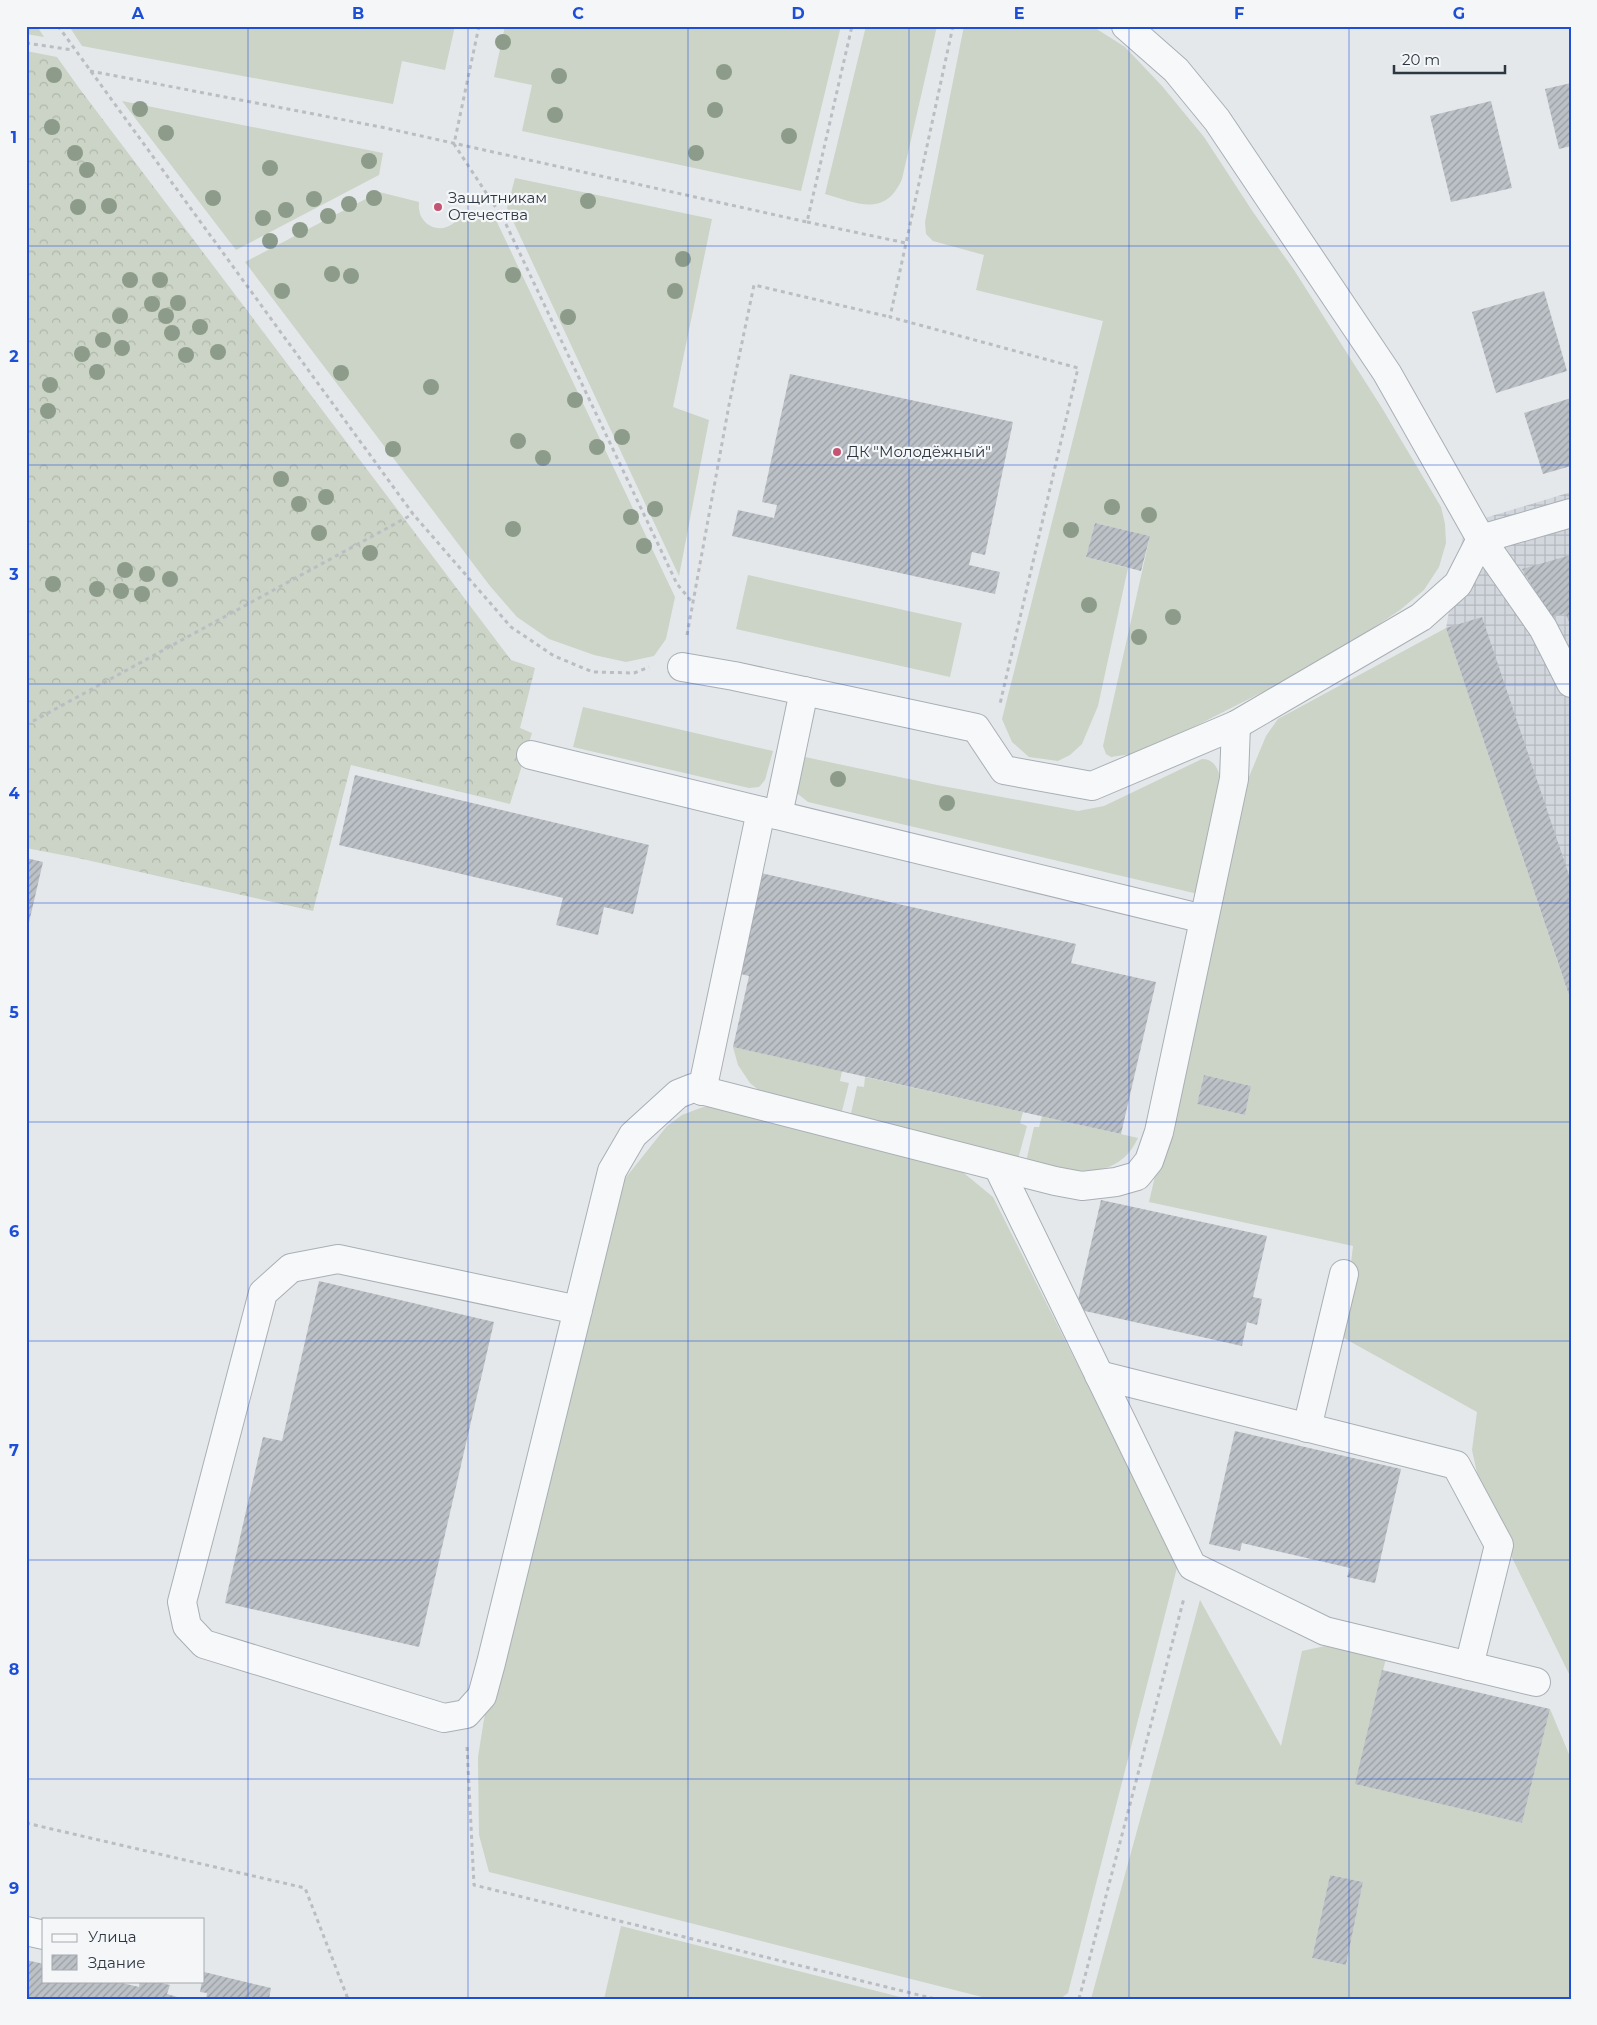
<svg xmlns="http://www.w3.org/2000/svg" width="1597" height="2025" viewBox="0 0 1597 2025" font-family="Montserrat,sans-serif">
  <style>
    .industrial { fill: url(#industrial-grid) }
    .grass { fill: #cbd4c6; fill-rule: evenodd }
    .forest { fill: url(#forest-crowns) }
    .building { fill: url(#building-hatch) }
    .lines { fill: none; stroke-linecap: round; stroke-linejoin: round }
    .minor-casing { stroke: #a9afb5; stroke-width: 30 }
    .path { stroke: #babec2; stroke-width: 3; stroke-dasharray: 4 4; stroke-linecap: butt }
    .minor { stroke: #f7f8f9; stroke-width: 28 }
    .tree { fill: #8d9c8a }
    .grid { fill: none; stroke: #1d4ed8; stroke-width: 1; stroke-opacity: 0.55 }
    .poi-dot { fill: #c55472; stroke: #f4f6f8; stroke-width: 2 }
    .labels { text-anchor: middle; stroke-width: 4.5; stroke-linejoin: round; paint-order: stroke }
    .poi-label { font-size: 15px; fill: #2d3742; stroke: #f4f6f8; text-anchor: start }
    .neatline { fill: none; stroke: #1d4ed8; stroke-width: 2 }
    .grid-label { font-size: 16px; text-anchor: middle; font-weight: bold; fill: #1d4ed8 }
  </style>
  <defs>
    <pattern id="industrial-grid" width="8" height="8" patternUnits="userSpaceOnUse" patternTransform="scale(1.25)"><rect width="8" height="8" fill="#d2d7dd"/><path d="M0 4h8M4 0v8" fill="none" stroke="#b5b9bf"/></pattern>
    <pattern id="forest-crowns" width="20" height="18" patternUnits="userSpaceOnUse" patternTransform="scale(1.25)"><rect width="20" height="18" fill="#cbd4c6"/><path d="M2 6a3 3 0 1 1 6 0M12 15a3 3 0 1 1 6 0" fill="none" stroke="#afb7ab"/></pattern>
    <pattern id="building-hatch" width="6" height="6" patternUnits="userSpaceOnUse" patternTransform="scale(1.25)"><rect width="6" height="6" fill="#bcc1c7"/><path d="M-1 1l2-2M0 6l6-6M5 7l2-2" fill="none" stroke="#999ea3"/></pattern>
  </defs>
  <rect width="100%" height="100%" fill="#e4e8eb"/>
  <polygon class="industrial" points="1571,492 1571,1002 1446,628 1465,524"/>
  <g class="grass">
    <polygon points="26,26 37,26 44,37 26,34"/>
    <polygon points="69,26 455,26 445,70 402,61 393,104 82,46"/>
    <polygon points="505,26 841,26 801,191 522,131 532,85 494,77"/>
    <path d="M 866,26 L 937,26 L 902,179 C 885,218 857,203 825,194 Z"/>
    <polygon points="964,26 1092,26 1125,47 1162,86 1204,137 1253,212 1294,270 1382,408 1441,507 1445,524 1446,543 1439,567 1424,590 1400,610 1322,662 1162,743 1131,754 1111,757 1106,754 1103,746 1150,536 1095,523 1086,557 1128,568 1098,706 1082,744 1070,755 1058,761 1029,757 1012,742 1002,719 1103,321 976,290 984,255 933,241 926,234 925,222"/>
    <polygon points="122,101 383,153 379,175 236,250"/>
    <polygon points="515,178 712,219 673,407 709,420 679,576 507,208"/>
    <path d="M 379,192 L 419,202 C 416,233 455,237 460,211 L 495,218 L 675,597 L 666,639 L 654,656 L 626,662 L 594,655 L 549,639 L 517,617 L 490,586 L 245,262 Z"/>
    <polygon points="748,575 962,623 950,677 736,629"/>
    <path d="M 1446,628 L 1571,1002 L 1571,1678 L 1495,1523 L 1479,1482 L 1472,1450 L 1477,1412 L 1342,1337 L 1353,1246 L 1149,1202 L 1246,784 L 1266,736 L 1278,719 ZM 1204,1075 L 1251,1086 L 1245,1115 L 1197,1104 Z"/>
    <polygon points="583,707 773,751 765,780 759,787 749,788 573,747"/>
    <path d="M 805,757 L 937,785 L 1078,811 L 1104,806 L 1202,759 C 1217,759 1220,774 1221,786 L 1198,894 L 808,802 L 798,794 L 797,786 Z"/>
    <polygon points="733,1047 842,1071 840,1081 849,1083 841,1115 766,1096 750,1083 738,1065"/>
    <polygon points="865,1077 1023,1112 1020,1123 1027,1126 1018,1159 850,1118 857,1086 864,1087"/>
    <polygon points="703,1107 721,1107 959,1169 993,1197 1155,1519 1179,1560 1068,1993 1060,1999 990,1999 489,1872 479,1835 478,1757 489,1688 623,1181 667,1126 682,1115"/>
    <path d="M 1042,1116 L 1138,1138 C 1116,1185 1068,1170 1026,1162 L 1034,1127 L 1039,1127 Z"/>
    <path d="M 1200,1600 L 1281,1746 L 1302,1651 L 1325,1646 L 1386,1658 L 1356,1784 L 1522,1823 L 1550,1709 L 1571,1759 L 1571,1999 L 1091,1999 ZM 1330,1875 L 1363,1882 L 1346,1965 L 1312,1958 Z"/>
    <polygon points="621,1926 908,1999 604,1999"/>
  </g>
  <polygon class="forest" points="26,51 57,57 79,88 511,660 535,668 520,728 532,733 510,804 351,765 313,911 78,858 26,848"/>
  <g class="building">
    <polygon points="1571,83 1571,146 1559,149 1545,89"/>
    <polygon points="1491,101 1512,188 1451,202 1430,116"/>
    <polygon points="1544,291 1567,371 1496,393 1472,312"/>
    <polygon points="790,374 1013,422 985,555 972,552 969,565 1000,572 995,594 732,536 738,510 774,518 777,505 762,502"/>
    <polygon points="1571,398 1571,466 1543,474 1524,413"/>
    <polygon points="1095,523 1150,536 1141,571 1086,557"/>
    <polygon points="1571,555 1571,626 1565,613 1551,618 1522,569"/>
    <polygon points="1482,617 1571,881 1571,1001 1446,628"/>
    <polygon points="355,775 649,845 633,914 604,907 598,935 556,925 563,898 339,845"/>
    <polygon points="26,858 43,862 27,931 26,931"/>
    <polygon points="747,870 1076,944 1071,963 1156,982 1121,1134 733,1047 749,976 725,970"/>
    <polygon points="1204,1075 1251,1086 1245,1115 1197,1104"/>
    <polygon points="1101,1200 1267,1236 1253,1297 1262,1299 1257,1325 1247,1322 1242,1346 1076,1309"/>
    <polygon points="319,1281 494,1322 419,1647 225,1603 263,1437 282,1441"/>
    <polygon points="1235,1431 1401,1469 1375,1583 1347,1577 1350,1568 1242,1543 1240,1551 1209,1544"/>
    <polygon points="1382,1670 1550,1709 1522,1823 1355,1784"/>
    <polygon points="1330,1875 1363,1882 1346,1965 1312,1958"/>
    <polygon points="26,1960 44,1964 44,1981 114,1981 139,1987 140,1981 153,1981 170,1985 167,1994 184,1999 26,1999"/>
    <polygon points="204,1972 271,1988 269,1999 206,1999 207,1993 200,1992 202,1981 204,1981"/>
  </g>
  <g class="lines">
    <defs>
      <g id="minor">
        <polyline points="1126,26 1176,70 1217,120 1387,373 1481,539 1543,628 1571,683"/>
        <polyline points="682,667 734,676 976,728 1004,770 1092,786 1236,725 1421,617 1458,584 1481,539 1571,513"/>
        <polyline points="531,755 1204,919"/>
        <polyline points="778,815 804,691"/>
        <polyline points="702,1091 761,811"/>
        <polyline points="998,1167 1192,1566 1325,1631 1536,1682"/>
        <polyline points="578,1310 338,1259 291,1268 263,1293 182,1602 187,1626 204,1644 444,1718 466,1714 482,1696 491,1663 612,1171 633,1135 678,1094 693,1088 1055,1181 1082,1186 1116,1182 1137,1176 1149,1161 1159,1132 1234,779 1236,725"/>
        <polyline points="1099,1375 1456,1465 1499,1545 1469,1666"/>
        <polyline points="1307,1428 1344,1274"/>
        <polyline points="26,1931 44,1935"/>
      </g>
    </defs>
    <use href="#minor" class="minor-casing"/>
    <g class="path">
      <polyline points="58,26 413,514 511,627 554,656 593,672 634,673 649,667"/>
      <polyline points="479,26 454,144 504,220 677,584 692,602"/>
      <polyline points="953,26 890,317 1078,368 1000,704"/>
      <polyline points="26,43 73,50"/>
      <polyline points="90,71 381,127 807,222 852,26"/>
      <polyline points="807,222 906,243"/>
      <polyline points="687,635 729,405 754,285 890,317"/>
      <polyline points="26,725 413,514"/>
      <polyline points="467,1747 474,1885 935,1999"/>
      <polyline points="26,1823 305,1888 348,1999"/>
      <polyline points="1079,1999 1184,1598"/>
    </g>
    <use href="#minor" class="minor"/>
  </g>
  <g class="tree">
    <circle cx="503" cy="42" r="8"/>
    <circle cx="724" cy="72" r="8"/>
    <circle cx="54" cy="75" r="8"/>
    <circle cx="559" cy="76" r="8"/>
    <circle cx="140" cy="109" r="8"/>
    <circle cx="715" cy="110" r="8"/>
    <circle cx="555" cy="115" r="8"/>
    <circle cx="52" cy="127" r="8"/>
    <circle cx="166" cy="133" r="8"/>
    <circle cx="789" cy="136" r="8"/>
    <circle cx="75" cy="153" r="8"/>
    <circle cx="696" cy="153" r="8"/>
    <circle cx="369" cy="161" r="8"/>
    <circle cx="270" cy="168" r="8"/>
    <circle cx="87" cy="170" r="8"/>
    <circle cx="213" cy="198" r="8"/>
    <circle cx="374" cy="198" r="8"/>
    <circle cx="314" cy="199" r="8"/>
    <circle cx="588" cy="201" r="8"/>
    <circle cx="349" cy="204" r="8"/>
    <circle cx="109" cy="206" r="8"/>
    <circle cx="78" cy="207" r="8"/>
    <circle cx="286" cy="210" r="8"/>
    <circle cx="328" cy="216" r="8"/>
    <circle cx="263" cy="218" r="8"/>
    <circle cx="300" cy="230" r="8"/>
    <circle cx="270" cy="241" r="8"/>
    <circle cx="683" cy="259" r="8"/>
    <circle cx="332" cy="274" r="8"/>
    <circle cx="513" cy="275" r="8"/>
    <circle cx="351" cy="276" r="8"/>
    <circle cx="130" cy="280" r="8"/>
    <circle cx="160" cy="280" r="8"/>
    <circle cx="282" cy="291" r="8"/>
    <circle cx="675" cy="291" r="8"/>
    <circle cx="178" cy="303" r="8"/>
    <circle cx="152" cy="304" r="8"/>
    <circle cx="120" cy="316" r="8"/>
    <circle cx="166" cy="316" r="8"/>
    <circle cx="568" cy="317" r="8"/>
    <circle cx="200" cy="327" r="8"/>
    <circle cx="172" cy="333" r="8"/>
    <circle cx="103" cy="340" r="8"/>
    <circle cx="122" cy="348" r="8"/>
    <circle cx="218" cy="352" r="8"/>
    <circle cx="82" cy="354" r="8"/>
    <circle cx="186" cy="355" r="8"/>
    <circle cx="97" cy="372" r="8"/>
    <circle cx="341" cy="373" r="8"/>
    <circle cx="50" cy="385" r="8"/>
    <circle cx="431" cy="387" r="8"/>
    <circle cx="575" cy="400" r="8"/>
    <circle cx="48" cy="411" r="8"/>
    <circle cx="622" cy="437" r="8"/>
    <circle cx="518" cy="441" r="8"/>
    <circle cx="597" cy="447" r="8"/>
    <circle cx="393" cy="449" r="8"/>
    <circle cx="543" cy="458" r="8"/>
    <circle cx="281" cy="479" r="8"/>
    <circle cx="326" cy="497" r="8"/>
    <circle cx="299" cy="504" r="8"/>
    <circle cx="1112" cy="507" r="8"/>
    <circle cx="655" cy="509" r="8"/>
    <circle cx="1149" cy="515" r="8"/>
    <circle cx="631" cy="517" r="8"/>
    <circle cx="513" cy="529" r="8"/>
    <circle cx="1071" cy="530" r="8"/>
    <circle cx="319" cy="533" r="8"/>
    <circle cx="644" cy="546" r="8"/>
    <circle cx="370" cy="553" r="8"/>
    <circle cx="125" cy="570" r="8"/>
    <circle cx="147" cy="574" r="8"/>
    <circle cx="170" cy="579" r="8"/>
    <circle cx="53" cy="584" r="8"/>
    <circle cx="97" cy="589" r="8"/>
    <circle cx="121" cy="591" r="8"/>
    <circle cx="142" cy="594" r="8"/>
    <circle cx="1089" cy="605" r="8"/>
    <circle cx="1173" cy="617" r="8"/>
    <circle cx="1139" cy="637" r="8"/>
    <circle cx="838" cy="779" r="8"/>
    <circle cx="947" cy="803" r="8"/>
  </g>
  <path class="grid" d="M 248,26 L 248,1999M 468,26 L 468,1999M 688,26 L 688,1999M 909,26 L 909,1999M 1129,26 L 1129,1999M 1349,26 L 1349,1999M 26,246 L 1571,246M 26,465 L 1571,465M 26,684 L 1571,684M 26,903 L 1571,903M 26,1122 L 1571,1122M 26,1341 L 1571,1341M 26,1560 L 1571,1560M 26,1779 L 1571,1779"/>
  <g class="poi-dot">
    <circle cx="438" cy="207" r="5"/>
    <circle cx="837" cy="452" r="5"/>
  </g>
  <g class="labels">
    <g class="poi-label">
      <text x="448" y="203">Защитникам<tspan x="448" dy="17">Отечества</tspan></text>
      <text x="847" y="457">ДК "Молодёжный"</text>
    </g>
  </g>
  <rect width="1597" height="2025" fill="none" stroke="#f4f6f8" stroke-width="55"/>
  <rect x="42" y="1918" width="162" height="65" fill="#f4f6f8" stroke="#a4aaaf"/>
  <rect x="52" y="1934" width="25" height="8" fill="#f7f8f9" stroke="#a4aaaf"/>
  <text x="88" y="1942" font-size="15" fill="#2d3742">Улица</text>
  <rect x="52" y="1955" width="25" height="15" fill="url(#building-hatch)" stroke="#a4aaaf"/>
  <text x="88" y="1968" font-size="15" fill="#2d3742">Здание</text>
  <path d="M1394 65v8h111v-8" fill="none" stroke="#2d3742" stroke-width="2.5"/>
  <text x="1402" y="65" font-size="15" fill="#2d3742" stroke="#f4f6f8" stroke-width="4" paint-order="stroke">20 m</text>
  <rect x="28" y="28" width="1542" height="1970" class="neatline"/>
  <g class="grid-label">
    <text x="138" y="19">A</text>
    <text x="358" y="19">B</text>
    <text x="578" y="19">C</text>
    <text x="798" y="19">D</text>
    <text x="1019" y="19">E</text>
    <text x="1239" y="19">F</text>
    <text x="1459" y="19">G</text>
    <text x="14" y="143">1</text>
    <text x="14" y="362">2</text>
    <text x="14" y="580">3</text>
    <text x="14" y="799">4</text>
    <text x="14" y="1018">5</text>
    <text x="14" y="1237">6</text>
    <text x="14" y="1456">7</text>
    <text x="14" y="1675">8</text>
    <text x="14" y="1894">9</text>
  </g>
</svg>
